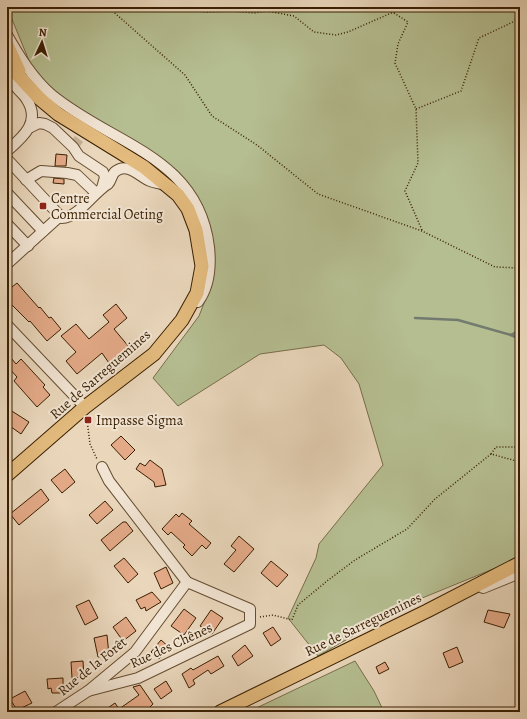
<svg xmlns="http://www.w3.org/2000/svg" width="527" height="719" viewBox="0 0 527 719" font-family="Alegreya,serif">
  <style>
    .green { fill: #b5be91; stroke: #776e49 }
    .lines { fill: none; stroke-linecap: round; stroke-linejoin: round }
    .stream { stroke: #737a6f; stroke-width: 2.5 }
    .building { fill: #e4aa88; stroke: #391f01 }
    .minor-tunnel { stroke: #c6b196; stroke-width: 10; stroke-dasharray: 10 5; stroke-linecap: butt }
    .minor-casing { stroke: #654d30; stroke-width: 12 }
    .major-casing { stroke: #391f01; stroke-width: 15 }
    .path { stroke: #391f01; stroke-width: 1.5; stroke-dasharray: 1 2; stroke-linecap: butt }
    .minor { stroke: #f1e4d3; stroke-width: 10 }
    .major { stroke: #e4bb7e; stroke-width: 13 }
    .poi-dot { fill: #8f2418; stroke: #f1e4d3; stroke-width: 1.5 }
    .labels { text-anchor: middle; stroke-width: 4; stroke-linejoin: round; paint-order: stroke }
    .poi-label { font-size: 14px; fill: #391f01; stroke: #f1e4d3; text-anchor: start }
    .street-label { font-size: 14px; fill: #391f01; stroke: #f1e4d3 }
  </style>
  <rect width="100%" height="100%" fill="#e9d6bb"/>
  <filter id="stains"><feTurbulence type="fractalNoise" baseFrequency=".005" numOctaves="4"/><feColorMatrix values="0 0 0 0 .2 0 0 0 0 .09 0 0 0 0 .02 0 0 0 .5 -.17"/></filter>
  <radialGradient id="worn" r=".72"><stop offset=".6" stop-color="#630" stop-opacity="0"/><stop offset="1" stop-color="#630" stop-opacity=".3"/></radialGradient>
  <g class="green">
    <polygon points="7,7 520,7 520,558 410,603 318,656 288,618 316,558 319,544 383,465 359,384 341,358 324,345 260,354 178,406 153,378 199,316 210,288 214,250 211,233 202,208 187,186 61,99 32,68"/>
    <polygon points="355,661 374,691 384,712 248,712"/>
  </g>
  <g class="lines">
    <g class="stream">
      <polyline points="415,318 458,320 511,335 520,330"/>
      <polyline points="511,335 520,339"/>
    </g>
  </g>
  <g class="building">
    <polygon points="56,154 67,155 66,166 55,166"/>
    <polygon points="54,178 64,179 64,184 53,183"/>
    <polygon points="17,283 39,308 40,307 49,318 51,317 61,329 47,341 30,321 29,322 7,300 7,291"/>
    <polygon points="116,304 127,318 114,329 129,347 109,363 102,353 77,374 66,361 76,352 61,336 76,324 89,339 109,322 103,315"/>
    <polygon points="7,353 16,364 21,359 45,385 43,387 50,395 37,407 14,381 17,377 7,366"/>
    <polygon points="7,408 29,422 21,434 7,424"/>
    <polygon points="121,436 135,450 125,460 111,445"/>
    <polygon points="150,460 162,469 166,485 155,487 154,482 136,469 140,463 145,466"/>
    <polygon points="65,469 75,482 62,493 51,480"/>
    <polygon points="41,489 49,500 19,525 10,514"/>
    <polygon points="105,501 113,510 97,524 89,515"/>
    <polygon points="182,513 192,521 189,524 211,543 206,549 202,545 192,556 183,547 185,545 171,532 168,535 162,529 176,514 179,517"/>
    <polygon points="123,522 126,522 133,531 110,551 101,540"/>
    <polygon points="239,536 254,549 234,572 224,564 236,550 231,546"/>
    <polygon points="124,558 138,574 128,583 114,566"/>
    <polygon points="271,561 288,575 277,587 261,573"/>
    <polygon points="166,567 173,583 161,589 154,573"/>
    <polygon points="152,592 161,602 146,611 145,607 141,609 136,600"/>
    <polygon points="89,600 98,618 85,625 76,606"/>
    <polygon points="184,609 196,618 184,635 171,626"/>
    <polygon points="211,610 223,618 212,634 200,626"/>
    <polygon points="488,610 510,614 504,628 484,622"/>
    <polygon points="126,617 136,631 123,641 113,627"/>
    <polygon points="273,627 281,639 271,646 263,633"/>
    <polygon points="107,635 109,655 98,657 94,638"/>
    <polygon points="161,640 169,647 159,659 151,652"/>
    <polygon points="245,645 253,656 238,666 232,656"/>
    <polygon points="457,647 463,662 449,668 443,653"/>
    <polygon points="218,656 224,666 211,674 208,670 193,680 195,684 189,688 182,674 191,668 193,670"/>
    <polygon points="83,661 84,677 72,678 71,662"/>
    <polygon points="385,662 389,669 379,674 376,667"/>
    <polygon points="63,678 63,693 52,693 51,688 48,689 47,679"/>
    <polygon points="166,681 172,691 161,699 154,689"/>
    <polygon points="140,685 153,704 149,708 150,710 147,712 102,712 115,703 119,709 139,695 133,687"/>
    <polygon points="25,691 32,703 17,710 10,699"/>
  </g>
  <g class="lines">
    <polyline class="minor-tunnel" points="73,147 89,126"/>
    <defs>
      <g id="minor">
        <path d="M 7,35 C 19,56 33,79 52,95 C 113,145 198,156 209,247 C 211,266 210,286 198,302"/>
        <polyline points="31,127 39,123 45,124 53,128 73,147 79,156 103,172 105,177 102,188"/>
        <path d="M 7,151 C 23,137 41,122 27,100 C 24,94 18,91 15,85 C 13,80 12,73 10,67"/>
        <path d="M 7,159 L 62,218 C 78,218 94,192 108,184 C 112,180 111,174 116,171 C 128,162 140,177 150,181 C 154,183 159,183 163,184"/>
        <polyline points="26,180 41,171 67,173 77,175 96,193"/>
        <polyline points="7,193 43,231"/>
        <polyline points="7,224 28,246"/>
        <polyline points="7,264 60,216"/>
        <polyline points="7,325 85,407"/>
        <polyline points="483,588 520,573"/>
        <polyline points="88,691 138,678 250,624 250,609 187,582 109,481 102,467"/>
        <polyline points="56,712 88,691 135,652 187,582"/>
      </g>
      <g id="major">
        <polyline points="7,45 19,71"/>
        <polyline points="7,63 40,99 58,114 144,167 178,195 188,209 196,230 202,266 197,293 182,320 154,354 85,407 7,475"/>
        <polyline points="220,712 427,611 520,563"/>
      </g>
    </defs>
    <use href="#minor" class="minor-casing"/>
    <use href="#major" class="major-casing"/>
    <g class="path">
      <polyline points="108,7 185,75 212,116 257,145 318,194 422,231 495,267 520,268"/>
      <polyline points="178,7 181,10 207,12 232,11 254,13 267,11 294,16 314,32 336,35 348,32 405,7"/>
      <polyline points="518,7 515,21 520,29"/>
      <polyline points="394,13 408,22 398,44 395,63 416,109 418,163 405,191 422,230"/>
      <polyline points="416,109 461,91 479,38 515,21"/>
      <polyline points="87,420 90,444 97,459"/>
      <polyline points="491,454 496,447 520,447"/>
      <polyline points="260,617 273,615 292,620 298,605 327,581 355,560 407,529 435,499 491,454 520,462"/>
    </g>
    <use href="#minor" class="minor"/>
    <use href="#major" class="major"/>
  </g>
  <g class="poi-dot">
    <rect x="39" y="202" width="8" height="8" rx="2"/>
    <rect x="84" y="416" width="8" height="8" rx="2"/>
  </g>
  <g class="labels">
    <g class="poi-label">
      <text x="51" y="203">Centre<tspan x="51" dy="16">Commercial Oeting</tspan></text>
      <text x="96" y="425">Impasse Sigma</text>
    </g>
    <g class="street-label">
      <text transform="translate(100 374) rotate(-41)" y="5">Rue de Sarreguemines</text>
      <text transform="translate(363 624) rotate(-26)" y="5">Rue de Sarreguemines</text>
      <text transform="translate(171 645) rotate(-25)" y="5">Rue des Chênes</text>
      <text transform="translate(92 666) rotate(-39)" y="5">Rue de la Forêt</text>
    </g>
  </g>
  <rect width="527" height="719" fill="none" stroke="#e9d6bb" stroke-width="24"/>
  <rect x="8" y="8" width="511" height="703" fill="none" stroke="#391f01" stroke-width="2"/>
  <rect x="12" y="12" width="503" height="695" fill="none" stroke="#391f01"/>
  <g transform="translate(42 42) rotate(4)" stroke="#f1e4d3" stroke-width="3" paint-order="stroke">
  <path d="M0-3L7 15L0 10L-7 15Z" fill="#391f01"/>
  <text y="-6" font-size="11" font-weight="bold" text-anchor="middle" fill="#391f01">N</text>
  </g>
  <rect width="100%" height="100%" filter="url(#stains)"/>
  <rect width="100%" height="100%" fill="url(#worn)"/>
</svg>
